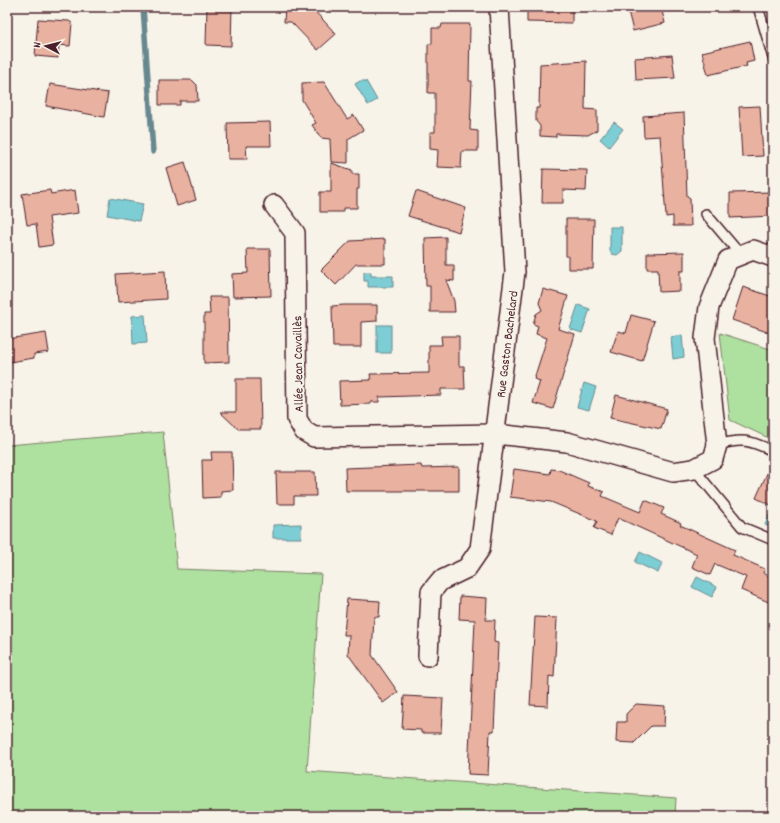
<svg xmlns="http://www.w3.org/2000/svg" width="780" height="823" viewBox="0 0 780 823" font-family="Dekko,sans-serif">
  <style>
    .green { fill: #aee0a0; stroke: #7c8066 }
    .water { fill: #7cced4; stroke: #688890 }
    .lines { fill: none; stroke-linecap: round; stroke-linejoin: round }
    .stream { stroke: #688890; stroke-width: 5.5 }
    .building { fill: #e9b1a0; stroke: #4a1f2b }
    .lane-casing { stroke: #4a1f2b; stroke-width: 12 }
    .street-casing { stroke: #4a1f2b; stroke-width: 22 }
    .lane { stroke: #f7f3e8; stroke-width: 9 }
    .street { stroke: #f7f3e8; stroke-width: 19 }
    .labels { text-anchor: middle; stroke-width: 4; stroke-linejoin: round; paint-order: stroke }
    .street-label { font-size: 13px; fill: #4a1f2b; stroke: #f7f3e8 }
  </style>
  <rect width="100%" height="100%" fill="#f7f3e8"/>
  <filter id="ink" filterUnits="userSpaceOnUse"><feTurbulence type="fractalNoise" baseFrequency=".025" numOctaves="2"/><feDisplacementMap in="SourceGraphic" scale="8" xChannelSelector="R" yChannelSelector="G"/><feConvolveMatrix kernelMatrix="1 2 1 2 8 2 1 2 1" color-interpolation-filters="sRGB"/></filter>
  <g filter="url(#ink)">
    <g class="green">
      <polygon points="720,333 773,350 773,440 730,420"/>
      <polygon points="163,432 177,569 321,574 307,771 676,798 675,816 7,816 7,445"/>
    </g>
    <g class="water">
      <polygon points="360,81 366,81 377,100 368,105 355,84"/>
      <polygon points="614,122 623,129 609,147 600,139"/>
      <polygon points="110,198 143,204 139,221 107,215"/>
      <polygon points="610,227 622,227 622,251 617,255 612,254 610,251"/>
      <polygon points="364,272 371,272 371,276 393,276 393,287 368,287 368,281 364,281"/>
      <polygon points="578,305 590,309 582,333 570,329"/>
      <polygon points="145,315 147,343 133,344 132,316"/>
      <rect x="377" y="325" width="14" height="28"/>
      <polygon points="682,335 684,357 673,359 671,337"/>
      <polygon points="584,383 596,387 589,410 577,407"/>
      <polygon points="771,511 773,512 773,528 765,525"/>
      <polygon points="301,524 301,538 273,538 273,525"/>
      <polygon points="640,552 662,563 658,573 635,562"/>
      <polygon points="697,577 717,587 712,597 692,587"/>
    </g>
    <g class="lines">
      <polyline class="stream" points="143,7 153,152"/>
    </g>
    <g class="building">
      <polygon points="207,7 232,7 231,46 206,45"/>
      <polygon points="285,7 311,7 336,34 318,50 291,22 284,22"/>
      <polygon points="527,7 572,7 572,23 527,22"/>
      <polygon points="627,7 661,7 665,23 633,31"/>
      <polygon points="38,19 69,21 72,23 70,46 59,45 58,58 35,56"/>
      <polygon points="442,24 470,24 469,81 472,81 470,130 478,131 478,151 462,151 461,168 437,167 438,150 430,149 430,132 435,132 435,93 428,93 428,44 432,44 432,28 441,28"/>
      <polygon points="750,41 754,61 746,63 747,66 708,75 702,52"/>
      <polygon points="672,55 675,78 636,80 635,58"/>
      <polygon points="586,61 585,109 597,110 597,130 588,135 556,134 556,137 540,136 540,126 536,121 536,108 539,108 540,64"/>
      <polygon points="159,80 192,80 197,85 198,101 180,101 180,105 159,105"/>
      <polygon points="324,82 347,119 354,115 363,130 348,139 348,163 331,162 330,139 321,138 312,125 316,123 302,100 302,83"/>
      <polygon points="50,84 108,93 104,117 46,106"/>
      <polygon points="760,106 763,156 742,157 739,107"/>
      <polygon points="684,113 687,196 690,198 691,226 673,226 673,216 666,217 660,136 644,137 643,116"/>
      <polygon points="270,122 271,146 246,146 247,159 228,159 227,123"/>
      <polygon points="185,162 196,200 177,206 166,168"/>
      <polygon points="331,163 352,170 352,174 359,174 359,189 357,189 357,208 343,208 343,212 320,212 320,192 331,192"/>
      <polygon points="543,169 587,170 586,191 563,190 563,203 542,203"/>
      <polygon points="50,190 51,194 75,190 78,213 49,217 53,245 39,247 36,224 27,225 22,194"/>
      <polygon points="416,191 466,208 459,232 408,216"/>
      <polygon points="773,192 773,216 730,218 730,193"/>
      <polygon points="566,219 594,219 593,269 568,269 568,256 566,256"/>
      <polygon points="446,237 446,265 454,265 454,281 446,280 454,301 455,312 430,312 430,286 426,286 425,238"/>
      <polygon points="385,239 385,264 356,264 336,285 321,270 350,241"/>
      <polygon points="247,249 270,249 271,296 233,297 232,274 248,273"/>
      <polygon points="684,252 684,271 680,271 680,291 659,292 658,269 647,269 647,253"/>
      <polygon points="165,271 166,299 118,302 116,274"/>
      <polygon points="743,287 773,297 773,334 732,320"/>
      <polygon points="543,289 568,296 558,329 575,334 553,409 533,403 540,381 534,379 547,338 536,334 538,326 533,324 536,314 542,310 539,303"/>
      <polygon points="209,297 228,297 229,362 204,363 204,314 210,314"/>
      <polygon points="344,305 377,305 377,321 361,322 361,347 333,347 332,306"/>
      <polygon points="631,315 654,321 642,361 611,352 618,331 626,333"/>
      <polygon points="46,333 49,352 34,354 34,358 10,362 7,339"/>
      <polygon points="441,336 459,336 459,366 464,366 465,389 441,389 441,395 379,397 379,402 371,402 371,404 340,405 339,381 371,380 370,374 429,373 429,345 442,345"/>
      <polygon points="236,379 260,379 261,429 238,429 220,412 236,412"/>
      <polygon points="616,395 667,409 661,429 610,418"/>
      <polygon points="211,452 232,452 233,490 221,491 221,497 203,498 202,460 212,460"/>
      <polygon points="773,460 773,506 756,498"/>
      <polygon points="421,465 422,468 459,467 459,491 346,491 345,468"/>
      <polygon points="514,469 550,474 551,469 559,470 589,483 588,486 604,492 602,496 640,512 645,500 664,508 661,514 681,523 680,525 735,550 733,555 765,569 763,573 773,578 773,604 741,590 746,577 715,564 710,575 692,567 697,554 618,518 611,535 594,528 597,521 551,502 510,497"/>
      <polygon points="276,472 315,472 316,496 294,496 294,504 277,504"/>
      <polygon points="460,596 487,598 486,620 495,620 494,642 498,643 494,731 490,731 488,775 468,774 475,620 459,619"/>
      <polygon points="347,599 380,601 379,617 374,617 372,655 398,692 383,703 348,654 349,635 344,635"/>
      <polygon points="535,617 557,618 554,677 549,676 548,706 530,705"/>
      <polygon points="404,696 443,698 441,733 421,733 421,730 402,729"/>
      <polygon points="636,704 665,706 664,726 651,726 634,743 616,742 617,722 626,722 626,714"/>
    </g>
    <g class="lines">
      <defs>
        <g id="lane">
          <polyline points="759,10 773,58"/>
          <polyline points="706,214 740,254"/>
          <path d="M 717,445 C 743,438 749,440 773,451"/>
          <polyline points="694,469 742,527 773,540"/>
        </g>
        <g id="street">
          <polyline points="274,205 295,233 297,419 304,431 314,437 496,434 567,442 673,472 694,469 713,459 717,445 705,338 709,307 728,260 753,250 773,257"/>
          <polyline points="428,656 431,592 440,581 467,568 480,549 515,272 499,7"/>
        </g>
      </defs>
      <use href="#lane" class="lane-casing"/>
      <use href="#street" class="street-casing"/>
      <use href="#lane" class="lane"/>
      <use href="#street" class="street"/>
    </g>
  </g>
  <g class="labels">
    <g class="street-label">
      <text transform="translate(506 344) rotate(-83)" y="5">Rue Gaston Bachelard</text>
      <text transform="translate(297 364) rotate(-91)" y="5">Allée Jean Cavaillès</text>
    </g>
  </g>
  <rect width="780" height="823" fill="none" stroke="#f7f3e8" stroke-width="24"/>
  <rect x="12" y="12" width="756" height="799" fill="none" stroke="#4a1f2b" stroke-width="1.5" filter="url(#ink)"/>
  <g transform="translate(46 46) rotate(277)" stroke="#f7f3e8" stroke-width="3" paint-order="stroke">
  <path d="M0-3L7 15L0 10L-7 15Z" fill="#4a1f2b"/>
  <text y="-6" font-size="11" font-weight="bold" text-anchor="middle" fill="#4a1f2b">N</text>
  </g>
</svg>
